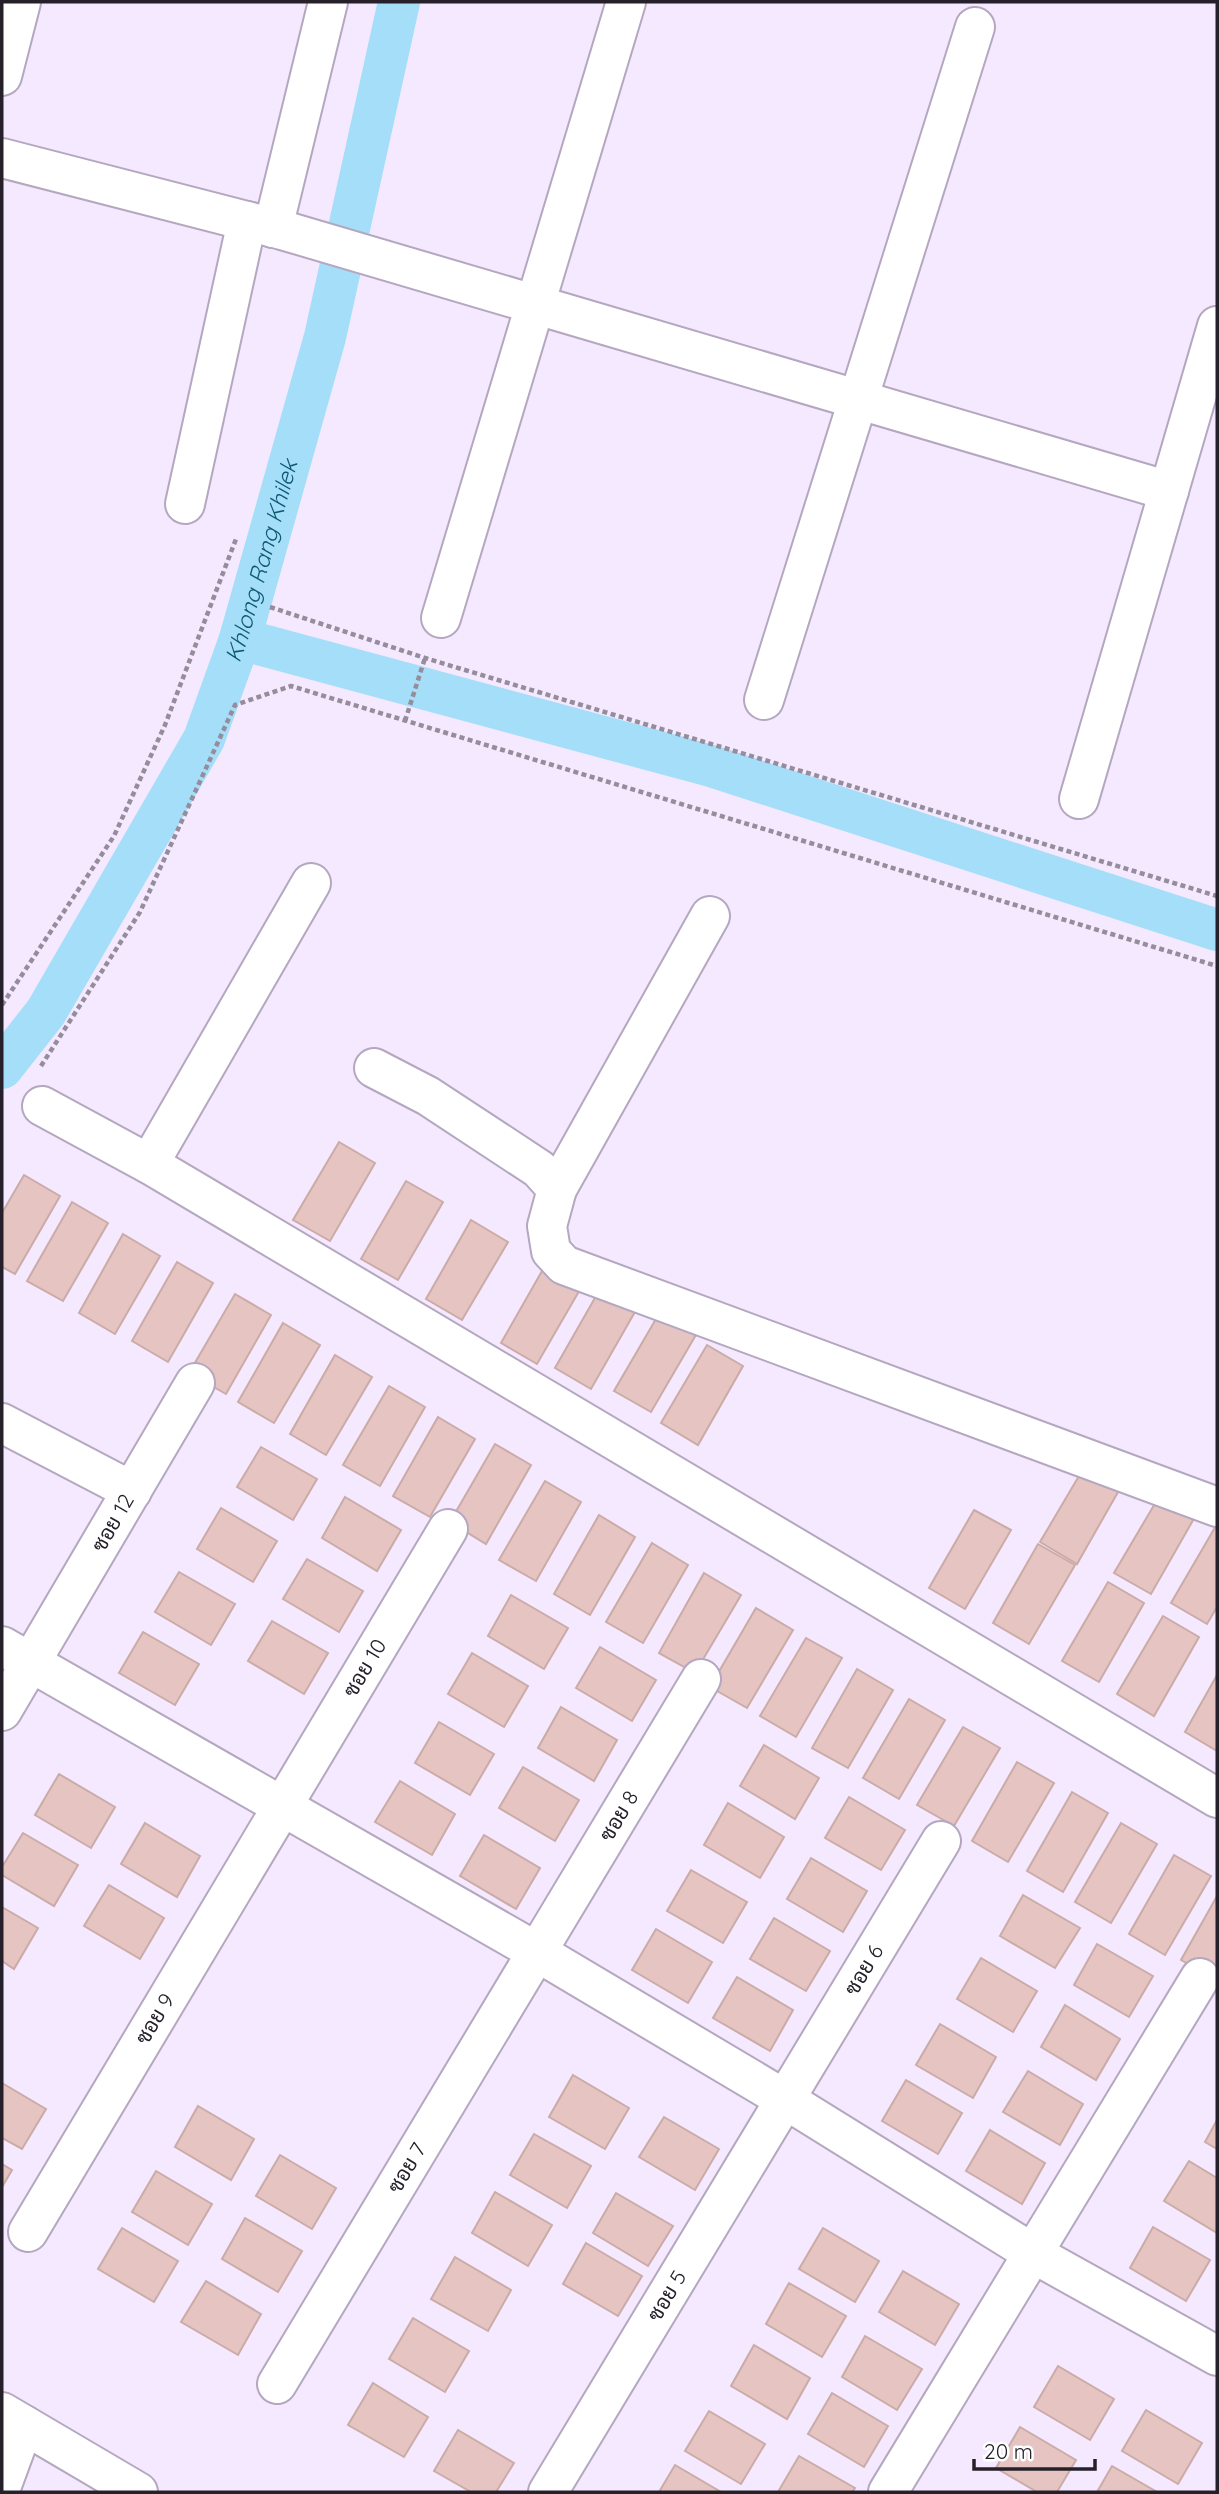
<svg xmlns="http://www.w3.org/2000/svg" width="1219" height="2494" viewBox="0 0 1219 2494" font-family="Quicksand,Sarabun,sans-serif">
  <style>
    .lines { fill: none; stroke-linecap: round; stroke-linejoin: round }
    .canal { stroke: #a4def9; stroke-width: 42 }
    .building { fill: #e5c4c1; stroke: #cbaba8; stroke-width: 2 }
    .minor-casing { stroke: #b4a7bf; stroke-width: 42 }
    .path { stroke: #958c9c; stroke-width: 4.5; stroke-dasharray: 5 3.5; stroke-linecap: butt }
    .minor { stroke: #fff; stroke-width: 38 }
    .labels { text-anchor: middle; stroke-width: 5; stroke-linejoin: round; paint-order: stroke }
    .street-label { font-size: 21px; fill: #252029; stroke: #fff }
    .water-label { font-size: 23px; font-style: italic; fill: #105974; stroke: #fff }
  </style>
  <rect width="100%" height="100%" fill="#f4e9fe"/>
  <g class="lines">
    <g class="canal">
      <polyline points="240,639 711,766 1217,930"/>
      <path id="s1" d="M 2,1068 L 46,1012 L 204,739 L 240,639 L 325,337 L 399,2"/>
    </g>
  </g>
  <g class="building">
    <polygon points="339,1142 375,1163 330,1241 293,1220"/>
    <polygon points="24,1175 60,1196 15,1274 2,1267 2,1213"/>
    <polygon points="406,1181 443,1202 398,1280 361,1259"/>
    <polygon points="72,1202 108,1223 63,1301 27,1281"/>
    <polygon points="471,1220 508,1242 462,1320 426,1299"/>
    <polygon points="123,1234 160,1256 115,1334 79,1313"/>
    <polygon points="177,1262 213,1283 168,1362 132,1341"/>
    <polygon points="546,1264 582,1286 537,1364 501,1343"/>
    <polygon points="600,1289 636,1310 591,1389 555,1368"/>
    <polygon points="235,1294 271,1315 226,1394 189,1373"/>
    <polygon points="660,1312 697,1333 651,1412 614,1391"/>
    <polygon points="283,1323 320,1345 274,1423 238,1402"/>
    <polygon points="707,1345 743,1366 698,1445 661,1423"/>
    <polygon points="335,1355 372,1377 326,1455 290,1434"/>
    <polygon points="389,1386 425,1407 380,1486 343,1465"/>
    <polygon points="438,1417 475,1439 430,1517 393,1496"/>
    <polygon points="495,1444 531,1465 486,1544 450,1522"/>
    <polygon points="261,1447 317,1479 293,1520 237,1487"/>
    <polygon points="1086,1464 1122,1485 1077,1564 1040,1542"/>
    <polygon points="545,1481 581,1502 536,1581 499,1560"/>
    <polygon points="1160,1495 1196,1515 1151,1594 1114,1573"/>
    <polygon points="345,1497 401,1530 377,1571 322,1538"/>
    <polygon points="221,1508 277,1541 253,1582 197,1549"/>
    <polygon points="974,1510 1011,1530 965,1609 929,1588"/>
    <polygon points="599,1515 635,1537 590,1615 554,1594"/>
    <polygon points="1217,1524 1217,1607 1207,1624 1171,1603"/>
    <polygon points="652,1543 688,1565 643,1643 606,1622"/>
    <polygon points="1038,1544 1075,1565 1029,1644 993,1623"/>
    <polygon points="307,1559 363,1591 339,1632 283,1599"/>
    <polygon points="179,1572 235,1604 211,1645 155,1612"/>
    <polygon points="704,1573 741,1595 695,1673 659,1653"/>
    <polygon points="1108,1582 1144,1603 1099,1682 1062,1661"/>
    <polygon points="511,1595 568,1628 544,1669 488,1636"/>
    <polygon points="756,1608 793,1630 747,1708 710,1687"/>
    <polygon points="1163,1616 1199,1637 1154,1716 1117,1694"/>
    <polygon points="272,1621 328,1653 304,1694 248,1661"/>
    <polygon points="143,1632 199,1664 175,1705 119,1673"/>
    <polygon points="806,1638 842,1658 796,1737 760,1716"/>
    <polygon points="600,1647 656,1680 632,1721 576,1688"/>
    <polygon points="472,1653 528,1686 504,1727 448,1694"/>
    <polygon points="857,1669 893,1690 848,1768 812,1748"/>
    <polygon points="1217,1675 1217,1751 1185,1732"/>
    <polygon points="909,1699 945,1720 899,1799 863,1778"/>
    <polygon points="561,1707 617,1740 594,1781 538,1748"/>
    <polygon points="439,1722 494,1754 470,1795 415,1763"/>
    <polygon points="963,1727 1000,1748 954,1826 917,1805"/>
    <polygon points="764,1745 819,1778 795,1819 740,1786"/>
    <polygon points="1017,1762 1054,1783 1008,1862 972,1841"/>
    <polygon points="523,1767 579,1800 555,1841 499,1808"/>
    <polygon points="59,1774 115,1807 91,1848 35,1815"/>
    <polygon points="400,1781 455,1814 432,1855 375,1822"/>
    <polygon points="1072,1792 1108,1813 1063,1892 1027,1871"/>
    <polygon points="849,1797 905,1830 881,1870 825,1838"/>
    <polygon points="728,1803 784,1837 760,1878 704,1845"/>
    <polygon points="145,1823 200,1856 177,1897 121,1864"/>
    <polygon points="1121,1823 1157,1844 1111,1923 1075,1902"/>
    <polygon points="23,1833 78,1865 54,1906 2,1875 2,1867"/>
    <polygon points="484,1835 540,1868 516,1909 460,1876"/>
    <polygon points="1174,1855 1211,1876 1165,1955 1129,1934"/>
    <polygon points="811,1858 867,1891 843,1932 787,1899"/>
    <polygon points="691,1870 747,1902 723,1943 667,1911"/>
    <polygon points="109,1885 164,1918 140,1959 84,1926"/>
    <polygon points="1023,1895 1080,1928 1055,1968 1000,1936"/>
    <polygon points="1217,1896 1217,1981 1181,1960"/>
    <polygon points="2,1907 38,1928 14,1969 2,1961"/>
    <polygon points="774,1918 830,1951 806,1991 750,1959"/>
    <polygon points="656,1929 712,1962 688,2003 632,1970"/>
    <polygon points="1097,1944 1153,1976 1129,2017 1074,1985"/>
    <polygon points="981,1958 1037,1991 1013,2032 957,1999"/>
    <polygon points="737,1977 793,2010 770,2051 713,2018"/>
    <polygon points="1065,2005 1120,2039 1096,2080 1041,2047"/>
    <polygon points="940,2024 996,2057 973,2098 916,2065"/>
    <polygon points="1028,2071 1083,2104 1060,2145 1003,2112"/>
    <polygon points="573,2075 629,2108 605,2149 549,2117"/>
    <polygon points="906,2080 962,2113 938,2154 882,2121"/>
    <polygon points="2,2083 46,2109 22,2149 2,2138"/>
    <polygon points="198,2106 254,2139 231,2180 175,2147"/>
    <polygon points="664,2117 719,2149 695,2190 639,2157"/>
    <polygon points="1217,2120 1217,2149 1205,2142"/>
    <polygon points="990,2130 1045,2163 1022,2204 966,2171"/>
    <polygon points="534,2134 591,2166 567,2208 510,2175"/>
    <polygon points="280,2155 336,2188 312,2229 256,2196"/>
    <polygon points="1189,2161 1217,2178 1217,2233 1164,2201"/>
    <polygon points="2,2164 12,2170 2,2187"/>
    <polygon points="156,2171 212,2204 188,2245 132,2212"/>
    <polygon points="495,2192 552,2225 528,2266 472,2233"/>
    <polygon points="616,2193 673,2226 648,2266 593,2233"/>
    <polygon points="245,2218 302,2251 278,2292 222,2259"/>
    <polygon points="1153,2227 1210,2260 1186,2301 1130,2268"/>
    <polygon points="122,2228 178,2261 154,2302 98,2269"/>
    <polygon points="823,2228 879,2261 855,2302 799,2269"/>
    <polygon points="586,2243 642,2276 618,2316 563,2284"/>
    <polygon points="455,2257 511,2290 488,2331 431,2299"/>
    <polygon points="903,2271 959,2304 935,2345 879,2312"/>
    <polygon points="206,2281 261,2314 238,2355 181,2322"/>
    <polygon points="789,2283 846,2316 822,2357 766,2324"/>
    <polygon points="413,2318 469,2351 445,2392 389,2359"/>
    <polygon points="865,2336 922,2369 897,2410 842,2377"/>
    <polygon points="754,2345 810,2378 787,2419 731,2386"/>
    <polygon points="1058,2366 1114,2399 1090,2440 1034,2407"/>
    <polygon points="373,2383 428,2417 404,2457 348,2425"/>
    <polygon points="832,2393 888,2426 864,2467 808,2434"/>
    <polygon points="1146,2410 1202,2443 1178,2484 1122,2451"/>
    <polygon points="709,2411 765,2444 741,2484 685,2451"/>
    <polygon points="1020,2427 1076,2460 1057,2492 1037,2492 996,2468"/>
    <polygon points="458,2430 514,2463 496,2492 471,2492 434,2471"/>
    <polygon points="799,2456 855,2488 852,2492 778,2492"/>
    <polygon points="675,2465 721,2492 659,2492"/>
    <polygon points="1112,2466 1157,2492 1097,2492"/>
  </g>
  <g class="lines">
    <defs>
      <g id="minor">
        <polyline points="2,76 21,2"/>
        <polyline points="2,158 282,230 1169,491"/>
        <polyline points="273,228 328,2"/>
        <polyline points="185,504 247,221"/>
        <polyline points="441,618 626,2"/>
        <polyline points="764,700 975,27"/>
        <polyline points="1079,799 1217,326"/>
        <polyline points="374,1068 428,1096 539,1169 557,1189 547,1226 551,1251 564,1265 1217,1507"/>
        <polyline points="42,1106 149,1164 1217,1798"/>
        <polyline points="149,1164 311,883"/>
        <polyline points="557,1189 710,916"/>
        <polyline points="2,1423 132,1491"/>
        <polyline points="2,1646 537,1952 786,2100 1034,2254 1217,2356"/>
        <polyline points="2,1711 195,1383"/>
        <polyline points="28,2232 448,1529"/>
        <polyline points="277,2384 701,1679"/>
        <polyline points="2,2412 138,2492"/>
        <polyline points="2,2485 24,2425"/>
        <polyline points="548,2492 941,1841"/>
        <polyline points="888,2492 1200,1978"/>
      </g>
    </defs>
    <use href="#minor" class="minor-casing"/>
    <g class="path">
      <polyline points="270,607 425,658 1217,896"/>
      <polyline points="405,721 425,658"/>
      <polyline points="2,1005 114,836 165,725 236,539"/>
      <polyline points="41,1066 140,912 235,705 291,686 1217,966"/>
    </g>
    <use href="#minor" class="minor"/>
  </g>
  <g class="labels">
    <g class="street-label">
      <text transform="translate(113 1523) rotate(-60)" y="7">ซอย 12</text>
      <text transform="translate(365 1668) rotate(-59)" y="7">ซอย 10</text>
      <text transform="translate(619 1816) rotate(-59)" y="7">ซอย 8</text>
      <text transform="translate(864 1970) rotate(-59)" y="7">ซอย 6</text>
      <text transform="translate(155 2019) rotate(-59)" y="7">ซอย 9</text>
      <text transform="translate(407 2168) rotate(-59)" y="7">ซอย 7</text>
      <text transform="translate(667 2296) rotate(-59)" y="7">ซอย 5</text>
    </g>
    <g class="water-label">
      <text dy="8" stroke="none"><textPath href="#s1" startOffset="574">Khlong Rang Khilek</textPath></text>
    </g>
  </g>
  <rect width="1219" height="2494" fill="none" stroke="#252029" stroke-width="7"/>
  <path d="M974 2459v10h121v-10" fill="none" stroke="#252029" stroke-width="3.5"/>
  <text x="984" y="2459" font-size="21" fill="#252029" stroke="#ffffff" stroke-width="5" paint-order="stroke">20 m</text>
</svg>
